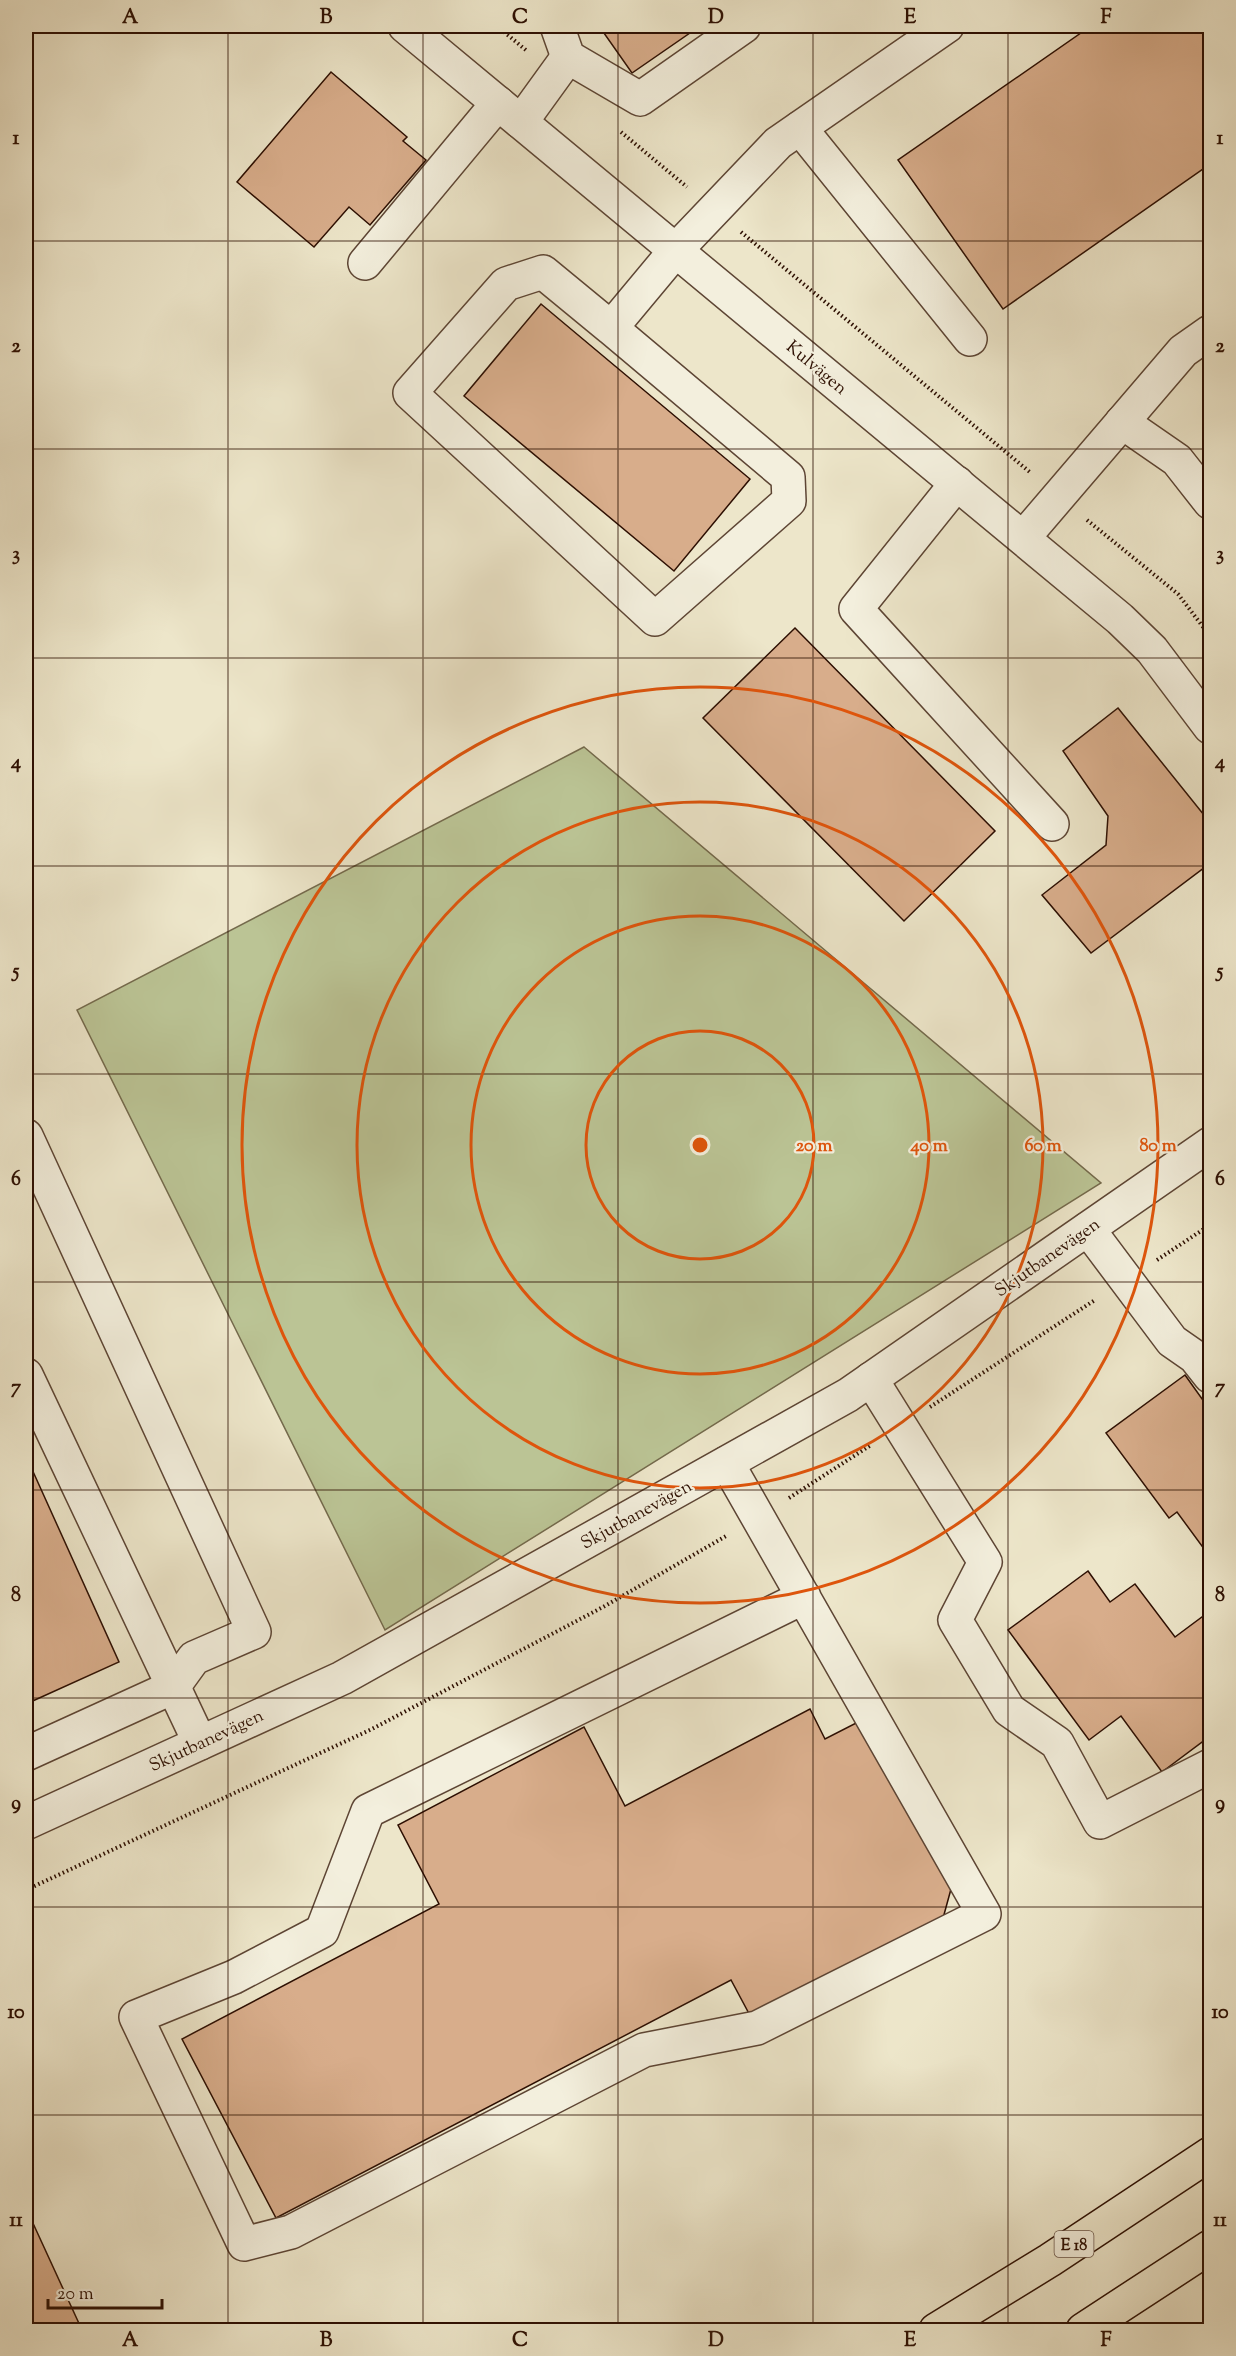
<svg xmlns="http://www.w3.org/2000/svg" width="1236" height="2356" viewBox="0 0 1236 2356" font-family="'Sorts Mill Goudy',serif">
  <style>
    .green { fill: #bbc495; stroke: #746a4c; stroke-width: 1.5 }
    .building { fill: #d8ad8b; stroke: #2d0f02; stroke-width: 1.5 }
    .lines { fill: none; stroke-linecap: round; stroke-linejoin: round }
    .minor-casing { stroke: #5d4534; stroke-width: 36 }
    .highway-casing { stroke: #2d0f02; stroke-width: 36 }
    .path { stroke: #2d0f02; stroke-width: 4; stroke-dasharray: 1.5 3; stroke-linecap: butt }
    .minor { stroke: #f3efdd; stroke-width: 33 }
    .highway { stroke: #ede6ca; stroke-width: 33 }
    .grid { fill: none; stroke: #2d0f02; stroke-width: 1.5; stroke-opacity: 0.55 }
    .ring { fill: none; stroke: #df550c; stroke-width: 3 }
    .labels { text-anchor: middle; stroke-width: 4.5; stroke-linejoin: round; paint-order: stroke }
    .shield { fill: #f3efdd; stroke: #685244; stroke-width: 1.5 }
    .shield-label { font-size: 16px; font-weight: bold; fill: #2d0f02 }
    .street-label { font-size: 18px; fill: #2d0f02; stroke: #f3efdd }
    .centre { fill: #df550c; stroke: #f3efdd; stroke-width: 3 }
    .ring-label { font-size: 18px; text-anchor: middle; font-weight: bold; fill: #df550c; stroke: #f3efdd; stroke-width: 4.5; stroke-linejoin: round; paint-order: stroke }
    .neatline { fill: none; stroke: #2d0f02; stroke-width: 2 }
    .grid-label { font-size: 20px; text-anchor: middle; font-weight: bold; fill: #2d0f02 }
  </style>
  <rect width="100%" height="100%" fill="#ede6ca"/>
  <filter id="stains"><feTurbulence type="fractalNoise" baseFrequency=".00333" numOctaves="4"/><feColorMatrix values="0 0 0 0 .2 0 0 0 0 .09 0 0 0 0 .02 0 0 0 .5 -.17"/></filter>
  <radialGradient id="worn" r=".72"><stop offset=".6" stop-color="#630" stop-opacity="0"/><stop offset="1" stop-color="#630" stop-opacity=".3"/></radialGradient>
  <polygon class="green" points="584,747 1101,1183 385,1630 77,1010"/>
  <g class="building">
    <polygon points="599,26 700,26 632,73"/>
    <polygon points="1091,26 1210,26 1210,164 1003,309 898,160"/>
    <polygon points="331,72 407,137 403,141 426,160 370,225 349,207 314,247 237,182"/>
    <polygon points="541,304 750,479 674,571 464,396"/>
    <polygon points="795,628 995,831 904,921 703,718"/>
    <polygon points="1118,708 1208,820 1205,867 1091,953 1042,895 1106,845 1108,816 1063,751"/>
    <polygon points="1185,1375 1210,1410 1210,1557 1177,1512 1169,1518 1106,1433"/>
    <polygon points="26,1456 119,1662 26,1704"/>
    <polygon points="1088,1571 1110,1602 1135,1584 1175,1637 1210,1611 1210,1736 1162,1772 1121,1716 1089,1740 1008,1630"/>
    <polygon points="810,1709 825,1739 862,1720 951,1889 942,1922 753,2021 731,1980 276,2218 182,2039 439,1904 398,1825 584,1727 625,1806"/>
    <polygon points="26,2208 82,2330 26,2330"/>
  </g>
  <g class="lines">
    <defs>
      <g id="minor">
        <polyline points="405,26 1120,619 1152,650 1210,727"/>
        <polyline points="557,26 568,57 640,99 744,26"/>
        <polyline points="521,122 568,57"/>
        <polyline points="800,128 970,339"/>
        <polyline points="365,263 498,103"/>
        <polyline points="611,328 788,477 789,501 655,619 410,393 506,284 543,272 611,328 676,250 778,143 947,26"/>
        <polyline points="1122,422 1177,460 1210,502"/>
        <polyline points="957,483 856,609 1052,824"/>
        <polyline points="1023,538 1183,351 1210,332"/>
        <polyline points="26,1136 254,1632 194,1658 173,1687 26,1754"/>
        <polyline points="1088,1229 1172,1341 1195,1357 1210,1376"/>
        <polyline points="26,1375 200,1743"/>
        <polyline points="871,1379 985,1562 955,1620 1009,1710 1057,1743 1100,1822 1210,1766"/>
        <polyline points="727,1463 984,1914 757,2028 644,2050 291,2232 244,2244 136,2017 234,1977 322,1931 368,1811 804,1597"/>
        <polyline points="26,1823 342,1678 848,1395 1210,1144"/>
      </g>
      <g id="highway">
        <polyline points="936,2330 1050,2260 1210,2154"/>
        <polyline points="1083,2330 1210,2247"/>
      </g>
    </defs>
    <use href="#minor" class="minor-casing"/>
    <use href="#highway" class="highway-casing"/>
    <g class="path">
      <polyline points="497,26 527,51"/>
      <polyline points="621,132 687,187"/>
      <polyline points="741,232 1031,473"/>
      <polyline points="1087,520 1178,594 1210,636"/>
      <polyline points="1157,1260 1210,1225"/>
      <polyline points="930,1407 1095,1300"/>
      <polyline points="789,1498 871,1445"/>
      <polyline points="26,1890 372,1729 603,1607 726,1536"/>
    </g>
    <use href="#minor" class="minor"/>
    <use href="#highway" class="highway"/>
  </g>
  <path class="grid" d="M 228,26 L 228,2330M 423,26 L 423,2330M 618,26 L 618,2330M 813,26 L 813,2330M 1008,26 L 1008,2330M 26,241 L 1210,241M 26,449 L 1210,449M 26,658 L 1210,658M 26,866 L 1210,866M 26,1074 L 1210,1074M 26,1282 L 1210,1282M 26,1490 L 1210,1490M 26,1698 L 1210,1698M 26,1907 L 1210,1907M 26,2115 L 1210,2115"/>
  <g class="ring">
    <circle cx="700" cy="1145" r="114"/>
    <circle cx="700" cy="1145" r="229"/>
    <circle cx="700" cy="1145" r="343"/>
    <circle cx="700" cy="1145" r="458"/>
  </g>
  <g class="labels">
    <rect class="shield" x="1054.5" y="2231" width="39" height="26" rx="4.5"/>
    <g class="shield-label">
      <text x="1074" y="2250">E 18</text>
    </g>
    <g class="street-label">
      <text transform="translate(817 367) rotate(40)" y="6">Kulvägen</text>
      <text transform="translate(1047 1257) rotate(-35)" y="6">Skjutbanevägen</text>
      <text transform="translate(636 1514) rotate(-29)" y="6">Skjutbanevägen</text>
      <text transform="translate(206 1740) rotate(-25)" y="6">Skjutbanevägen</text>
    </g>
  </g>
  <circle cx="700" cy="1145" r="9" class="centre"/>
  <g class="ring-label">
    <text x="814" y="1151">20 m</text>
    <text x="929" y="1151">40 m</text>
    <text x="1043" y="1151">60 m</text>
    <text x="1158" y="1151">80 m</text>
  </g>
  <rect width="1236" height="2356" fill="none" stroke="#ede6ca" stroke-width="66"/>
  <path d="M48 2299v9h114v-9" fill="none" stroke="#2d0f02" stroke-width="3"/>
  <text x="57" y="2299" font-size="18" fill="#2d0f02" stroke="#f3efdd" stroke-width="4.5" paint-order="stroke">20 m</text>
  <rect x="33" y="33" width="1170" height="2290" class="neatline"/>
  <g class="grid-label">
    <text x="130" y="23">A</text>
    <text x="326" y="23">B</text>
    <text x="520" y="23">C</text>
    <text x="716" y="23">D</text>
    <text x="910" y="23">E</text>
    <text x="1106" y="23">F</text>
    <text x="16" y="144">1</text>
    <text x="1220" y="144">1</text>
    <text x="16" y="352">2</text>
    <text x="1220" y="352">2</text>
    <text x="16" y="560">3</text>
    <text x="1220" y="560">3</text>
    <text x="16" y="768">4</text>
    <text x="1220" y="768">4</text>
    <text x="16" y="977">5</text>
    <text x="1220" y="977">5</text>
    <text x="16" y="1185">6</text>
    <text x="1220" y="1185">6</text>
    <text x="16" y="1393">7</text>
    <text x="1220" y="1393">7</text>
    <text x="16" y="1601">8</text>
    <text x="1220" y="1601">8</text>
    <text x="16" y="1809">9</text>
    <text x="1220" y="1809">9</text>
    <text x="16" y="2018">10</text>
    <text x="1220" y="2018">10</text>
    <text x="16" y="2226">11</text>
    <text x="1220" y="2226">11</text>
    <text x="130" y="2346">A</text>
    <text x="326" y="2346">B</text>
    <text x="520" y="2346">C</text>
    <text x="716" y="2346">D</text>
    <text x="910" y="2346">E</text>
    <text x="1106" y="2346">F</text>
  </g>
  <rect width="100%" height="100%" filter="url(#stains)"/>
  <rect width="100%" height="100%" fill="url(#worn)"/>
</svg>
